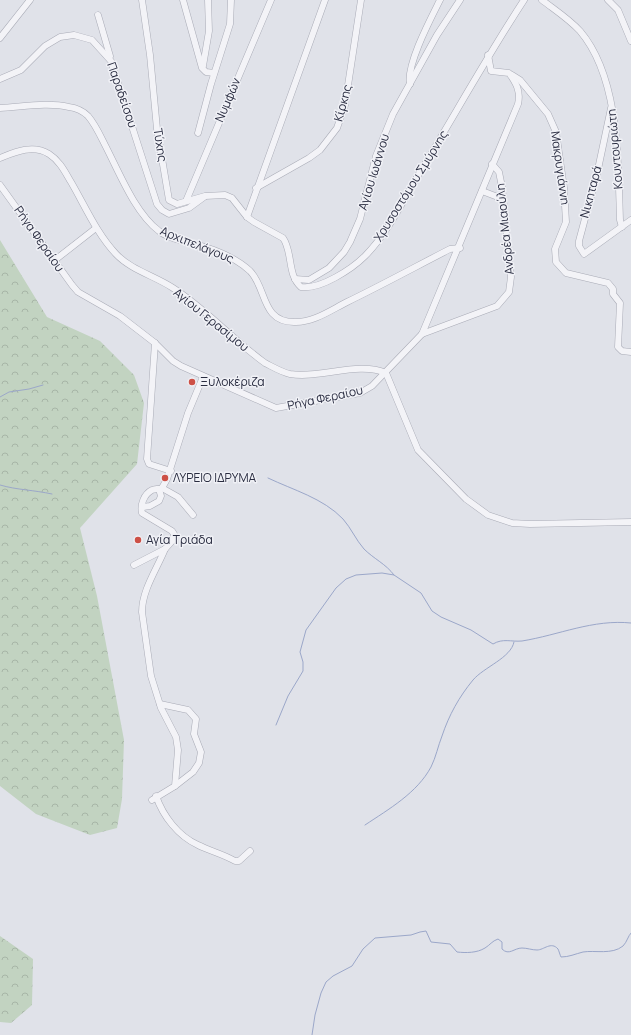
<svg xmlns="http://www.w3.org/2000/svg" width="631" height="1035" viewBox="0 0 631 1035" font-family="Manrope,sans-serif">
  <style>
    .forest { fill: url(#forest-crowns) }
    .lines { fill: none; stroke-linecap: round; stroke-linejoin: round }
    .stream { stroke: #9ba7c9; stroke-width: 1 }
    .minor-casing { stroke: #a9abb6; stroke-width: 7 }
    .minor { stroke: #f3f3f7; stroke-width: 6 }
    .poi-dot { fill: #cd5046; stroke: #f0f1f6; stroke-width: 1.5 }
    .labels { text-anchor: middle; stroke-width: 3; stroke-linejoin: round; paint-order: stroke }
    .street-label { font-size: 12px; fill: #292c40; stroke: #f0f1f6 }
    .poi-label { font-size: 12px; fill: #292c40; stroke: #f0f1f6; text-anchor: start }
  </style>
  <defs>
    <pattern id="forest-crowns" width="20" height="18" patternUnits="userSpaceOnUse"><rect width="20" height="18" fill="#c2d3c1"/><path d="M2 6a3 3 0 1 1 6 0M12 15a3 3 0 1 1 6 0" fill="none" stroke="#a7b5a7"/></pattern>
  </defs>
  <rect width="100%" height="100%" fill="#e0e2e9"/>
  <g class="forest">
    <polygon points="0,240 47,317 100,341 134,375 144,403 137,464 80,528 97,596 124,740 122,799 117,828 90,835 36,814 0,786"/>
    <polygon points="0,936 33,959 32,1005 11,1023 0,1022"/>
  </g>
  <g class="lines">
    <g class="stream">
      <polyline points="0,397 9,392 29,389 43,385"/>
      <path d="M 268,478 C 293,490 323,498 343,519 C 351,528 356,540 364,549 C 374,559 386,564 394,575"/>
      <path d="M 0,485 C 17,490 34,490 52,494"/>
      <path d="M 276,725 L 288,696 L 303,671 L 303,662 L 300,652 L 306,630 L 336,588 L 346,579 L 356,575 L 382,573 L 394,575 L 421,593 L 432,611 L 441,617 L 471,630 L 493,644 C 503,638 511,642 522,641 C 559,635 593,619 631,623"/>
      <path d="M 365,825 C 389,809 417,793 431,767 C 436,757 438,746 442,736 C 449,715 459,697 473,680 C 484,667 511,658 514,642"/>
      <path d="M 312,1035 L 315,1015 L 321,993 L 326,982 L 333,976 L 352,966 L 363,949 L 375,938 L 411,935 L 420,932 L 426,931 L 431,942 L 450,944 L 457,952 C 466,953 477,953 485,948 C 490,945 492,941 498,939 L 502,942 L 502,949 C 509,956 514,948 522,948 C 527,948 532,950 537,950 C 544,950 551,941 558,949 C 559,951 560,955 561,957 C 569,957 575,954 583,952 C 595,950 612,955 623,946 C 627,942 628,936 631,933"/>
    </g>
    <defs>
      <g id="minor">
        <path d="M 142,0 L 150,55 L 157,129 L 169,200 L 177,204 L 205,196 L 225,195 L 232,198 L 247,217 L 254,222 L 283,238 C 293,252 287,275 301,287 C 320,290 352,269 365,256 C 387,234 402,203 417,177 C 453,118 486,58 524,0"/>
        <polyline points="183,0 202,68 206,72 214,73"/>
        <path d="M 542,0 C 555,10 569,19 580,31 C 620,78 618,163 620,220 L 622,227"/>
        <polyline points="608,0 618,10 631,41"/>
        <polyline points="98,15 110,56"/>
        <polyline points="0,38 30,0"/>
        <polyline points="203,66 209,31 208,0"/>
        <polyline points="512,75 520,80 548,114 556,132 564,188 566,222 555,249 556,262 566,273 608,283 613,289 613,294 620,303 618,347 622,351 631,352"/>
        <polyline points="0,79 21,70 45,46 60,37 74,35 92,40 111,61 157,204 162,210 169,214 189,208 204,197"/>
        <path d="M 410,84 C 406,65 431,18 440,0"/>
        <path d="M 0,108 C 22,107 47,102 69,107 C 76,108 83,111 88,116 C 95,124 100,135 105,145 C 119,172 135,213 159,231 C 167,238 180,240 190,243 C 211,248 234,256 250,271 C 267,288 261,322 294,322 C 313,323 331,310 347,302 C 382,285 415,267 450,249 L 460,248"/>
        <polyline points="611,108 597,174 579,241 579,246 584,254 631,220"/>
        <polyline points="198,133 211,84 230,24 231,0"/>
        <path d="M 0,158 C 15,152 33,144 49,154 C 60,161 65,172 71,182 C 85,206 97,234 116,254 C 131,270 155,276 173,288 C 206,309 233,340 265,363 C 273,367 281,372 290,374 C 321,379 358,361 386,373"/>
        <path d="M 0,185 L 72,285 L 78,292 L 120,316 L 155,343 L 173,361 L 181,366 L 276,408 L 360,393 L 372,386 L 422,334 L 518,104 C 521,91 516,83 509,73 L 491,71 L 488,55"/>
        <polyline points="256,188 309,158 320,150 337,128 345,105 361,0"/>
        <polyline points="482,191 503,199"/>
        <polyline points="186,201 271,0"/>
        <polyline points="247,217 325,0"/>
        <polyline points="55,260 96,228"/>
        <polyline points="295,279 309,280 329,268 344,252 350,242 360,219 376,156 393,114 437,35 460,0"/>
        <polyline points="422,334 497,306 509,292 511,277 502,187 499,172 492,164"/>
        <polyline points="155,343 147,459 149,464 171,471"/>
        <polyline points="386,373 418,450 466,499 488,515 512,523 530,524 631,522"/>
        <polyline points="162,488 178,497 193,515"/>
        <polyline points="143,507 150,506 159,501 161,496 159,489"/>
        <path d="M 134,565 L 165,549 L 174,539 L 174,534 L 172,531 L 142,513 C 140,505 144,494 152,490 C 155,489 159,489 162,488 L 167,479 L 188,413 L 203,377"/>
        <polyline points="160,704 188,710 196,719 194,734 201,752 199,763 193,772 175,786"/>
        <path d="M 156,796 C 163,816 178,836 198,845 C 210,851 223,854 235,861 L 239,861 L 250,851"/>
        <path d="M 152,800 L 175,786 L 178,750 L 176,737 L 161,708 L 151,676 L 142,612 C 142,590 157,569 165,549"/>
      </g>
    </defs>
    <use href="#minor" class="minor-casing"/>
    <use href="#minor" class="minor"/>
  </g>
  <g class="poi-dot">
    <circle cx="192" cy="382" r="4"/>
    <circle cx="165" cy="478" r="4"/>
    <circle cx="138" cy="540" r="4"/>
  </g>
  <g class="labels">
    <g class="street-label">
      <text transform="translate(122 95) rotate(71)" y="4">Παραδείσου</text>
      <text transform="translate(228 100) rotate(-67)" y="4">Νυμφών</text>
      <text transform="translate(343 103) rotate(-75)" y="4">Κίρκης</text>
      <text transform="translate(160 145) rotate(81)" y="4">Τύχης</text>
      <text transform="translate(615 149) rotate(-95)" y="4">Κουντουριώτη</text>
      <text transform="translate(560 168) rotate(82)" y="4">Μακρυγιάννη</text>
      <text transform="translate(374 172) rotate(-73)" y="4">Αγίου Ιωάννου</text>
      <text transform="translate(411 186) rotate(-58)" y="4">Χρυσοστόμου Σμύρνης</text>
      <text transform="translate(591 192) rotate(-75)" y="4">Νικηταρά</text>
      <text transform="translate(505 229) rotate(-96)" y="4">Ανδρέα Μιαούλη</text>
      <text transform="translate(39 239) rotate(55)" y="4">Ρήγα Φεραίου</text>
      <text transform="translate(197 245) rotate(22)" y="4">Αρχιπελάγους</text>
      <text transform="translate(211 320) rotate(39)" y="4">Αγίου Γερασίμου</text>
      <text transform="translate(325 398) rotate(-12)" y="4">Ρήγα Φεραίου</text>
    </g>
    <g class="poi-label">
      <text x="200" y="386">Ξυλοκέριζα</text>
      <text x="173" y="482">ΛΥΡΕΙΟ ΙΔΡΥΜΑ</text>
      <text x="146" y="544">Αγία Τριάδα</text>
    </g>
  </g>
</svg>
